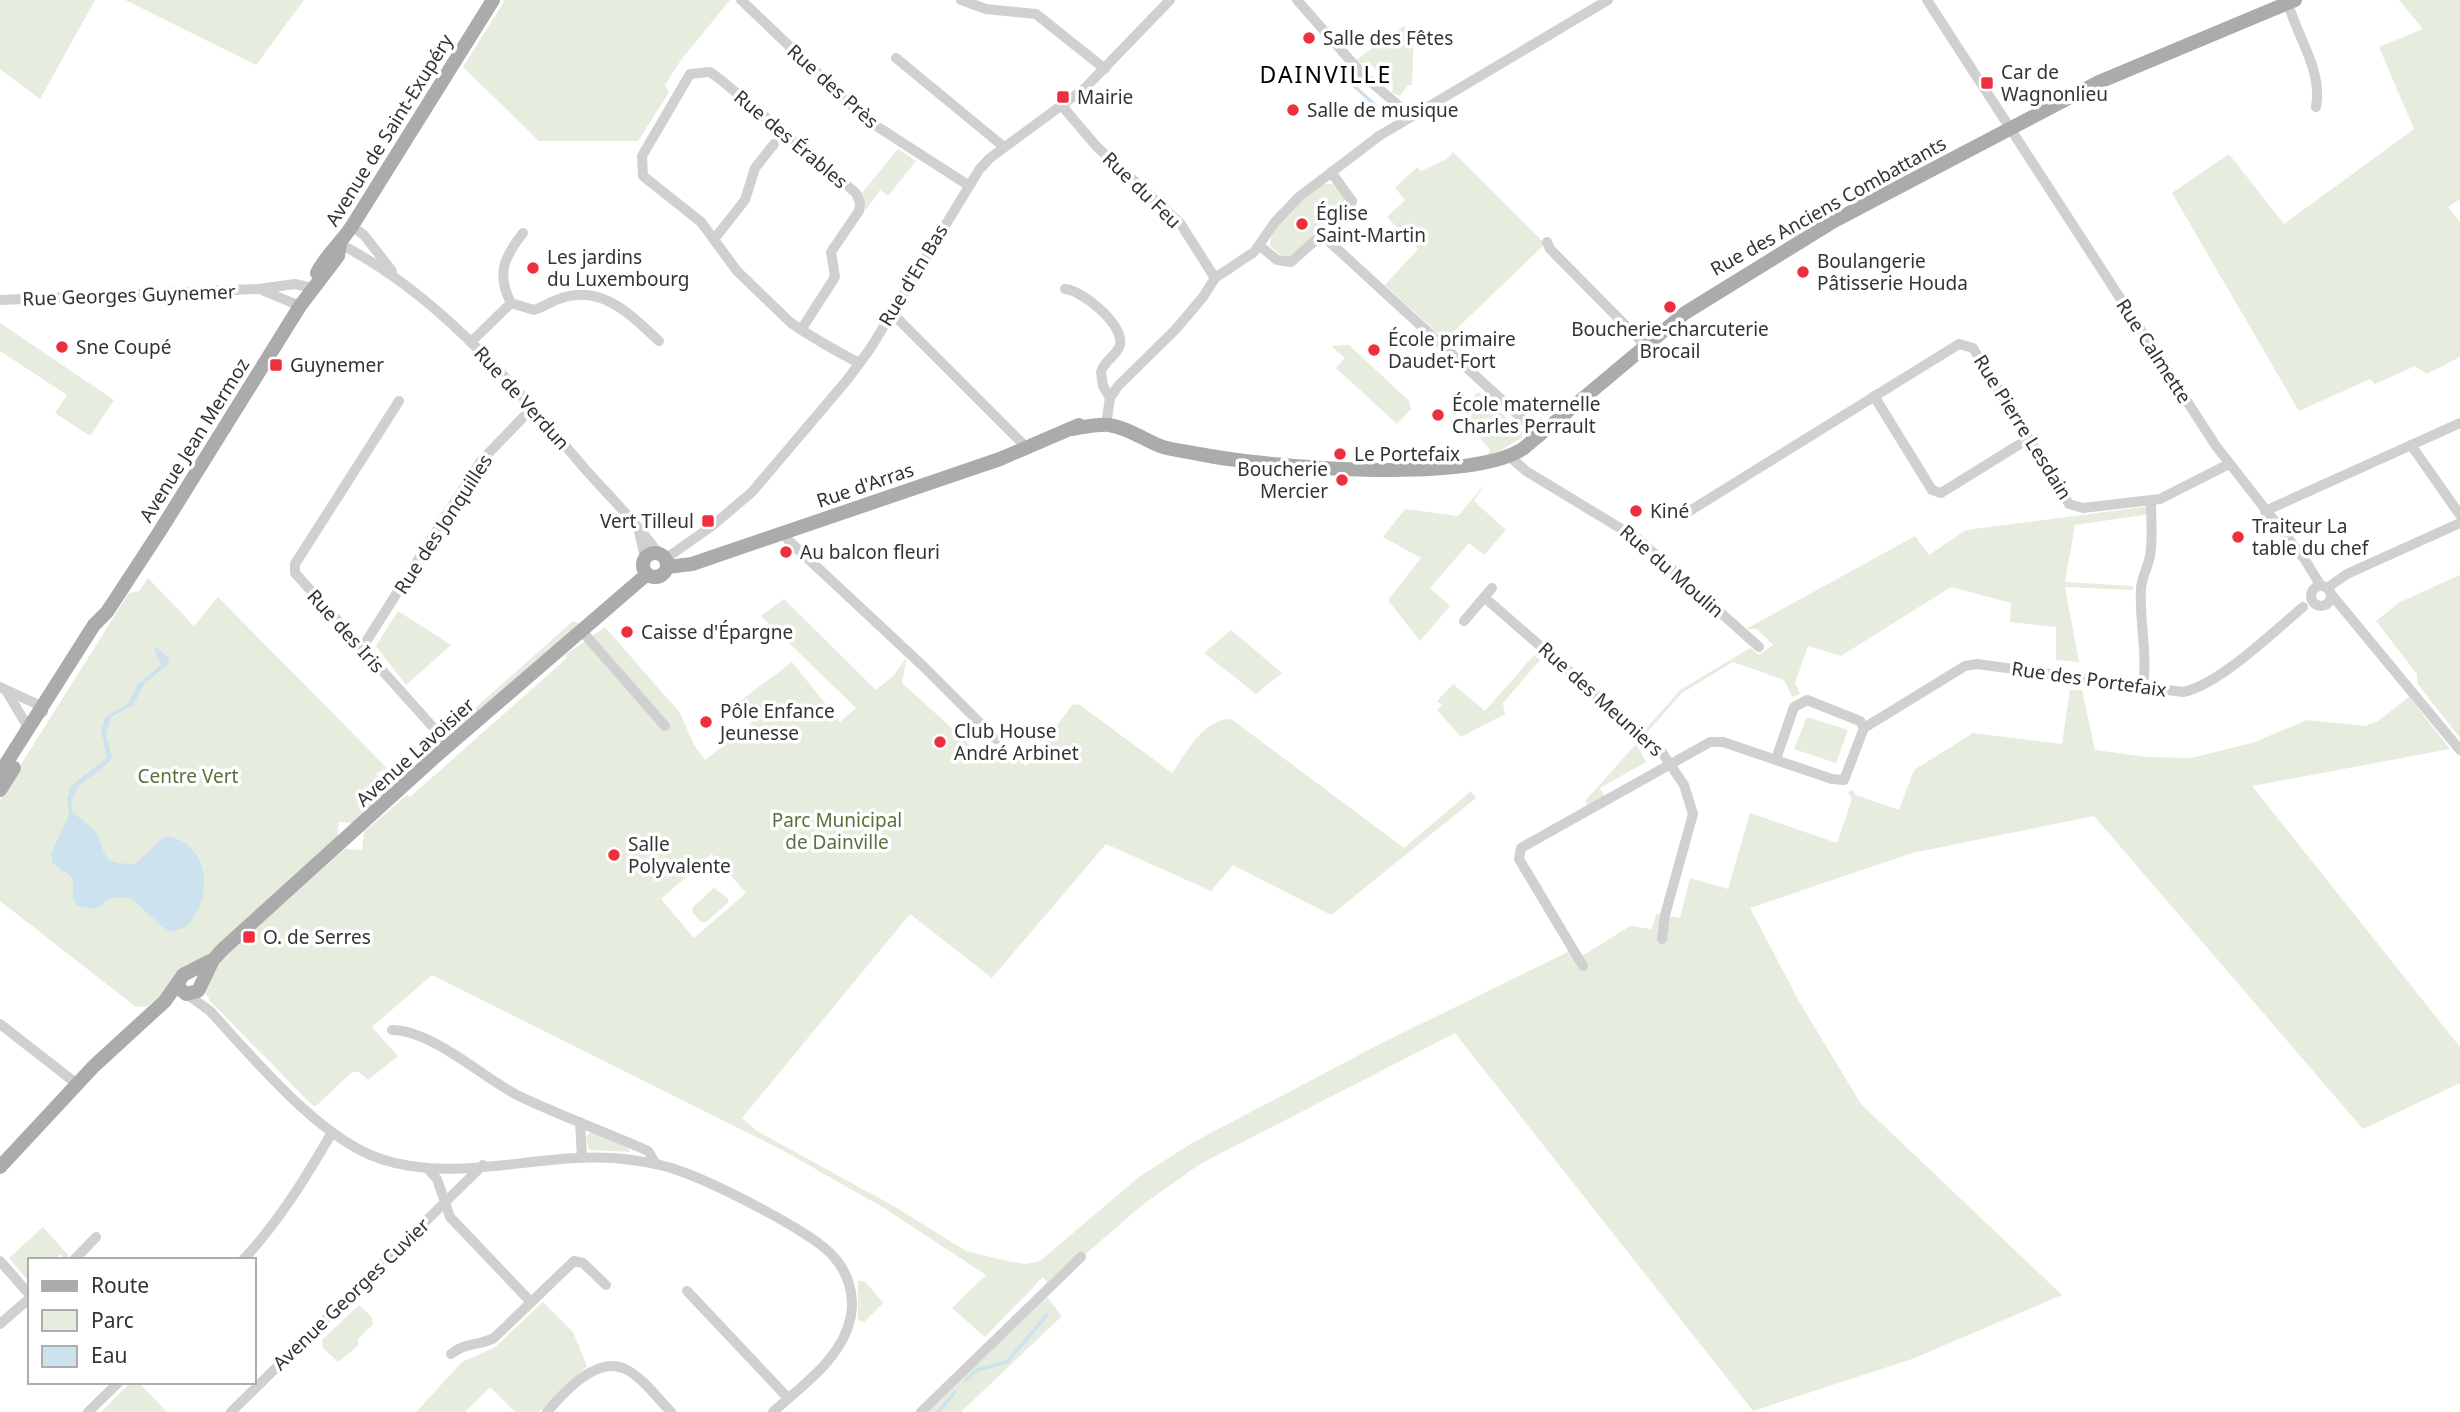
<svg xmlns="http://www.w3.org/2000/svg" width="2460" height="1412" viewBox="0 0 2460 1412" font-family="'Noto Sans',sans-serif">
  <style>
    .green { fill: #e6ecde; fill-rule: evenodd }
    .water { fill: #cde2ef }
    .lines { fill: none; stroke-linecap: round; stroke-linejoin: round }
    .stream { stroke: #cde2ef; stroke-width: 3.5 }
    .minor { stroke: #d0d0d0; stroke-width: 10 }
    .major { stroke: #ababab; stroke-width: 14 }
    .poi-dot { fill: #ee303e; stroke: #fff; stroke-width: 2.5 }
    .labels { text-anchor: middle; stroke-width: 7; stroke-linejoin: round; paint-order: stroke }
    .poi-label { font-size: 19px; fill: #333; stroke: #fff; text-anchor: start }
    .street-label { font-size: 19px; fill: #333; stroke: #fff }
    .park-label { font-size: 19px; fill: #55723c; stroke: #fff }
    .quarter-label { font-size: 23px; letter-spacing: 2px; fill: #000; stroke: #fff }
  </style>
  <rect width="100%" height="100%" fill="#fff"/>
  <g class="green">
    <polygon points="0,0 95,0 40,99 0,69"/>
    <polygon points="125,0 304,0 256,65"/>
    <polygon points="505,0 730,0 681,60 665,85 669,92 638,141 539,141 463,67"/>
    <polygon points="2399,0 2460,0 2460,199 2448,207 2460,222 2460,357 2427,374 2415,366 2375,384 2370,379 2299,411 2172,193 2229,154 2284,224 2414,129 2379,47 2423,29"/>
    <polygon points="1404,26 1414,35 1412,85 1408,85 1400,96 1392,93 1393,84 1368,62 1363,65 1356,60"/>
    <polygon points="898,149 916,161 888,196 880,190 865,211 861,194"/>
    <polygon points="1453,152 1545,244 1445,340 1385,285 1418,249 1387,217 1405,200 1395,188 1417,167 1421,171 1447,159"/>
    <path d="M 1324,184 L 1333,184 L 1344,198 L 1344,208 L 1290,257 L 1283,257 L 1270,246 C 1270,222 1307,198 1324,184 Z"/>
    <polygon points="0,323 114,400 90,436 55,413 67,395 0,351"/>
    <polygon points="1349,345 1409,401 1411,409 1397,424 1336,368 1345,358 1331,346"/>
    <polygon points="1478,392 1522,432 1522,438 1486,458 1490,450 1466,421 1481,404 1473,397"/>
    <polygon points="1484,485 1474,501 1506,530 1484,555 1469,543 1430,588 1450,606 1420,641 1388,600 1421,558 1383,537 1405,509 1458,516"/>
    <polygon points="2151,506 2151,514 2075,525 2065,582 2133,586 2133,590 2065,587 2079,662 2056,660 2056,627 2010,622 2011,603 1951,587 1841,656 1808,646 1795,683 1800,694 1792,697 1784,680 1733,662 1682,693 1648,731 1646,729 1680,690 1750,648 1759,655 1773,645 1757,629 1746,629 1915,536 1929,555 1966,530"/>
    <polygon points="2460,575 2460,738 2417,683 2417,674 2376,621 2400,602"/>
    <polygon points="148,578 194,626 218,597 385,766 387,768 376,774 391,791 357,823 339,822 337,841 155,1000 147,1006 136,1007 0,901 0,804 1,796 129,593 139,591"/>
    <path d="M 784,599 L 876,690 L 893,676 L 907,657 L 902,683 L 986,759 L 1004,747 L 1026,766 L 1073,704 L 1080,705 L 1172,773 C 1187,752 1203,719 1231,719 L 1404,848 L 1471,791 L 1476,798 L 1331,915 L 1233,865 L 1211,891 L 1106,844 L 992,978 L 910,914 L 742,1118 L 757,1131 L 897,1208 L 966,1251 L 1007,1261 L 1026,1264 L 1040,1261 L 1139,1177 L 1192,1143 L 1380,1044 L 1574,949 L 1579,958 L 1630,926 L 1652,929 L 1656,914 L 1680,918 L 1690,878 L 1728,889 L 1750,813 L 1837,843 L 1852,799 L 1848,792 L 1852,790 L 1856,795 L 1899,810 L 1914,770 L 1973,733 L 2062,744 L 2070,690 L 2082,690 L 2095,750 L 2147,757 L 2191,758 L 2252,743 L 2307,720 L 2365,726 L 2378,721 L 2409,697 L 2450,749 L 2252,786 L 2460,1047 L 2460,1083 L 2363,1129 L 2094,816 L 1912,853 L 1750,908 L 1800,1003 L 1861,1104 L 2062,1295 L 1912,1359 L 1753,1411 L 1455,1033 L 1200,1164 L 1141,1206 L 1050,1285 L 1043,1277 L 985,1337 L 952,1308 L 986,1275 L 884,1208 L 782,1150 L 432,975 L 372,1027 L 398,1056 L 368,1080 L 359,1072 L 352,1072 L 316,1106 L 312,1105 L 210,1001 L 204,990 L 213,969 L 227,955 L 345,849 L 362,850 L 364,832 L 407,795 L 410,797 L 567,658 L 565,655 L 605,627 L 680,713 L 694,745 L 705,760 L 752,723 L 736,704 L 792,662 L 840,722 L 856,708 L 761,616 ZM 712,854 L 746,893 L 694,938 L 661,899 Z"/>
    <polygon points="398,611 451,645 406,685 376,646"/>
    <polygon points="573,621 580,624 450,735 448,732"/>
    <polygon points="1231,630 1282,673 1256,694 1204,653"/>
    <polygon points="1534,655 1540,660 1503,703 1505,714 1461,737 1437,710 1442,705 1437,701 1453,684 1485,711"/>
    <polygon points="1807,717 1848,730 1836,763 1794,749"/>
    <polygon points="1636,744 1646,762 1600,788 1605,797 1589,806 1585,801"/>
    <polygon points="714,888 728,898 728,903 706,922 701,922 692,912 693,907"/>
    <polygon points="592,1131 628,1147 630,1152 589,1150 586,1137"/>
    <polygon points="43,1227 69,1256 65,1260 60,1254 53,1260 30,1260 30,1283 9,1258"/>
    <polygon points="858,1281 865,1281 883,1303 864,1322 858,1320"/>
    <polygon points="1047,1297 1062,1316 961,1412 928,1412"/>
    <polygon points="543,1302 573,1332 587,1366 539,1412 515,1412 490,1387 465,1412 416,1412 462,1362 495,1347"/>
    <polygon points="359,1305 372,1317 373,1324 358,1339 358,1346 338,1362 323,1348 322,1340"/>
    <polygon points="131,1382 138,1382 167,1412 101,1412"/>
  </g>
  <path class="water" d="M 158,648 L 169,659 L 168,665 L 145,683 L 133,705 L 111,717 L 106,734 L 112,758 C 97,778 69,781 72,811 C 78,818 88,823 93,829 C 109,849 95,865 135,864 L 165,836 C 211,841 215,900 185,928 L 168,932 L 131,898 L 110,898 L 95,909 L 77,906 L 73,897 L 73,878 L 52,863 L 51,853 L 69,815 L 67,798 L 71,786 L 107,758 L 101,729 L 105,718 L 128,703 L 137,685 L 161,665 L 154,649 Z"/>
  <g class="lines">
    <g class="stream">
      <polyline points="1351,83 1376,106"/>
      <polyline points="966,1380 977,1370 1007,1362 1047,1315"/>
      <polyline points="938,1412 955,1392"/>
    </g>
    <g class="minor">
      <polyline points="741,0 867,120 968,185"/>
      <polyline points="961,0 986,9 1036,14 1105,69"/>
      <polyline points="1297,0 1364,76 1412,117"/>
      <polyline points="1927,0 2216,446 2305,560 2321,586"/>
      <path d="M 2288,3 C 2297,37 2323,70 2316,107"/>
      <polyline points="896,58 1004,147"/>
      <polyline points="1063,107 1097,147 1180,223 1215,278"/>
      <polyline points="352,226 364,235 392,271"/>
      <polyline points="1322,235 1540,435"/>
      <polyline points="715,238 745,200 755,168 774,144"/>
      <polyline points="1547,242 1550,249 1646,346"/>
      <path d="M 340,244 C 441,296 513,385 585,469 C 610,497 637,523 658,553"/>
      <polyline points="1260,246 1277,260 1291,262 1346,213 1352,201 1331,172"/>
      <path d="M 1065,289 C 1082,290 1125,325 1120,345 C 1117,356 1104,360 1101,372 L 1103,386 L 1110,398"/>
      <polyline points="264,291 300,306"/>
      <polyline points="0,300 258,289 295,284 313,288"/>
      <path d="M 511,303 L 534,310 C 543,307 550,302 559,299 C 601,283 631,315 659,341"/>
      <polyline points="891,312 1027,448"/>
      <path d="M 801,330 L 835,277 L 831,252 L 859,211 L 860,203 L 856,193 L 721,80 L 710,72 L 690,74 L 642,156 L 643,176 L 701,222 L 737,271 L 791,323 C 813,338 836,351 859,363"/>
      <path d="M 471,342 L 511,303 C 496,274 504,257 523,233"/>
      <polyline points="1874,396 1932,490 1941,493 2028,439"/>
      <polyline points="399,401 295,564 295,573 449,745"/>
      <polyline points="1106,425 1110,398 1118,386 1176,329 1203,297 1215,278 1254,252 1275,222 1299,197 1379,136 1608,0"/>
      <polyline points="2411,445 2460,515"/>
      <polyline points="1510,457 1526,471 1638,539 1759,647"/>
      <polyline points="2265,511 2460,423"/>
      <polyline points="1688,512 1959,344 1973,348 2069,504 2083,508 2160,499 2229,464"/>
      <polyline points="639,532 645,558"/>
      <polyline points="785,533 788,540 924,667 996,739"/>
      <polyline points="665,559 712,526 752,492 847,380 870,349 979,170 990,158 1085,88 1170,0"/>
      <circle cx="2321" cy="596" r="10"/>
      <polyline points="2327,588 2347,574 2460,523"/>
      <polyline points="2331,594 2460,750"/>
      <polyline points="1485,598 1661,751 1684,785 1693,814 1665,915 1662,939"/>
      <polyline points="1464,621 1492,588"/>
      <polyline points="581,630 665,726"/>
      <polyline points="362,648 481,461 533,407"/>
      <path d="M 2143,686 C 2148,653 2139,621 2141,588 C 2142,576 2148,567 2150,556 C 2153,539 2151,518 2151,501"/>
      <polyline points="0,687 41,706 43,712"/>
      <polyline points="7,692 26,724 25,732"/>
      <polyline points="1776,759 1794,707 1807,700 1860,721 1864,728"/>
      <path d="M 1583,966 L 1519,859 L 1521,848 L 1710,742 L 1723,742 L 1832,779 L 1844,780 L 1864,728 L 1965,666 L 1977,664 L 2183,692 C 2219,685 2273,632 2303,607"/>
      <path d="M 188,995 L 210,1011 C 254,1059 320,1139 381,1159 C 455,1184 537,1153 613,1158 C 635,1160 659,1163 680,1171 C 714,1183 811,1231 833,1256 C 847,1271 855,1294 851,1315 C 844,1357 803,1385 773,1412"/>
      <polyline points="0,1024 77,1084"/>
      <path d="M 392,1030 C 432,1030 483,1078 519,1096 C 561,1116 605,1132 648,1151 L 656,1164"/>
      <polyline points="580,1122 582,1158"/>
      <polyline points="428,1169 437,1179 450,1217 530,1301"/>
      <polyline points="74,1260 96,1237"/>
      <path d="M 243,1260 C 279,1221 305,1179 331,1134"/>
      <polyline points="0,1261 30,1295"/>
      <polyline points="687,1291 788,1398"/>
      <polyline points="0,1324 30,1298"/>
      <path d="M 451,1354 C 465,1342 479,1346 494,1338 L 574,1261 L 583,1263 L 606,1285"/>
      <polyline points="88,1412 119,1382"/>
      <polyline points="231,1412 483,1165"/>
      <path d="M 547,1412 C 563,1393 595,1357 623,1368 C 642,1376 657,1398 671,1412"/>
      <polyline points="921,1412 1081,1257"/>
    </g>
    <g class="major">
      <path d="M 317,273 C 326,255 341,243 352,226 L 493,0"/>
      <path d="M 1072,429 C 1084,427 1097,424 1109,425 C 1129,428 1144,440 1163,447 C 1174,450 1188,452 1199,454 C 1264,467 1472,485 1524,448 L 1685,313 L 1834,221 L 2099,82 L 2295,0"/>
      <circle cx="655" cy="565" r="12"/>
      <polyline points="667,567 692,564 1000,459 1079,425"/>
      <polyline points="0,773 94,625 107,612 160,531 300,306 338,256 340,244"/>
      <polyline points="0,790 14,768"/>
      <polyline points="179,982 179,988 186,994 198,991 213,960 222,950 436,756 646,575"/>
      <polyline points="0,1167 94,1066 165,1001 183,975 212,960"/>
    </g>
  </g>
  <g class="poi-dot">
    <circle cx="1309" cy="38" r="7"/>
    <rect x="1980" y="76" width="14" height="14" rx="3.5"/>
    <rect x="1056" y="90" width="14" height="14" rx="3.5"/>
    <circle cx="1293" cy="110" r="7"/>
    <circle cx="1302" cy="224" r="7"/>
    <circle cx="533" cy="268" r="7"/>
    <circle cx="1803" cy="272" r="7"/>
    <circle cx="1670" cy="307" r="7"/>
    <circle cx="62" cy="347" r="7"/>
    <circle cx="1374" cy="350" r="7"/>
    <rect x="269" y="358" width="14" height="14" rx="3.5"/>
    <circle cx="1438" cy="415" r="7"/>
    <circle cx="1340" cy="454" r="7"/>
    <circle cx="1342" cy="480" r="7"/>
    <circle cx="1636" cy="511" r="7"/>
    <rect x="701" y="514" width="14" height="14" rx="3.5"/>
    <circle cx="2238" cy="537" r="7"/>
    <circle cx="786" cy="552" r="7"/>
    <circle cx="627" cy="632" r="7"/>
    <circle cx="706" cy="722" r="7"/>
    <circle cx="940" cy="742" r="7"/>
    <circle cx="614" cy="855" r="7"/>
    <rect x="242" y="930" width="14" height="14" rx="3.5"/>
  </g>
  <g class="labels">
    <g class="poi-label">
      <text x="1323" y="45">Salle des Fêtes</text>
      <text x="2001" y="79">Car de<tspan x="2001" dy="22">Wagnonlieu</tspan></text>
      <text x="1077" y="104">Mairie</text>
      <text x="1307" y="117">Salle de musique</text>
      <text x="1316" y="220">Église<tspan x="1316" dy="22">Saint-Martin</tspan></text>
      <text x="547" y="264">Les jardins<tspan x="547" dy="22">du Luxembourg</tspan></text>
      <text x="1817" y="268">Boulangerie<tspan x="1817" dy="22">Pâtisserie Houda</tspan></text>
      <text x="1670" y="336" text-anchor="middle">Boucherie-charcuterie<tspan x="1670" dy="22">Brocail</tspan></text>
      <text x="1388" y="346">École primaire<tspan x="1388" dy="22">Daudet-Fort</tspan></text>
      <text x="76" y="354">Sne Coupé</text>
      <text x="290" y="372">Guynemer</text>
      <text x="1452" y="411">École maternelle<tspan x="1452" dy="22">Charles Perrault</tspan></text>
      <text x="1354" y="461">Le Portefaix</text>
      <text x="1328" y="476" text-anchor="end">Boucherie<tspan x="1328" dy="22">Mercier</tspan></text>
      <text x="1650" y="518">Kiné</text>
      <text x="694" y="528" text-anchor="end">Vert Tilleul</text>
      <text x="2252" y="533">Traiteur La<tspan x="2252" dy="22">table du chef</tspan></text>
      <text x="800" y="559">Au balcon fleuri</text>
      <text x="641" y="639">Caisse d'Épargne</text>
      <text x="720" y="718">Pôle Enfance<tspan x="720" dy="22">Jeunesse</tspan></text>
      <text x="954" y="738">Club House<tspan x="954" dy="22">André Arbinet</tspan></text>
      <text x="628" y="851">Salle<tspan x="628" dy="22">Polyvalente</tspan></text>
      <text x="263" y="944">O. de Serres</text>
    </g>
    <g class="street-label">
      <text transform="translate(833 86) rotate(42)" y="7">Rue des Près</text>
      <text transform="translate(389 130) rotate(-58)" y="7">Avenue de Saint-Exupéry</text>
      <text transform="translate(791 139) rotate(40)" y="7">Rue des Érables</text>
      <text transform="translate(1142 190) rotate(44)" y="7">Rue du Feu</text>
      <text transform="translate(1828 206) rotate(-29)" y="7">Rue des Anciens Combattants</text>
      <text transform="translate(913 275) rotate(-59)" y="7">Rue d'En Bas</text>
      <text transform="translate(129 295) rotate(-2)" y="7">Rue Georges Guynemer</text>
      <text transform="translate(2154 351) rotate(57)" y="7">Rue Calmette</text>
      <text transform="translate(522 398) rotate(48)" y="7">Rue de Verdun</text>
      <text transform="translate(2023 427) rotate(58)" y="7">Rue Pierre Lesdain</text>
      <text transform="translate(194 440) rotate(-58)" y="7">Avenue Jean Mermoz</text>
      <text transform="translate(865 485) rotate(-19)" y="7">Rue d'Arras</text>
      <text transform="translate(443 524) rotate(-57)" y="7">Rue des Jonquilles</text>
      <text transform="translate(1672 571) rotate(41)" y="7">Rue du Moulin</text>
      <text transform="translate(346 631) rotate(48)" y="7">Rue des Iris</text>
      <text transform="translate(2089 679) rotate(8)" y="7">Rue des Portefaix</text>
      <text transform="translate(1601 699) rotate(42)" y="7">Rue des Meuniers</text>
      <text transform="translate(415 752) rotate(-42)" y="7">Avenue Lavoisier</text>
      <text transform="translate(351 1294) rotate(-44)" y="7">Avenue Georges Cuvier</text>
    </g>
    <g class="park-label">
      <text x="188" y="783">Centre Vert</text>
      <text x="837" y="827">Parc Municipal<tspan x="837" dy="22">de Dainville</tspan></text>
    </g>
    <g class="quarter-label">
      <text x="1326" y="83">DAINVILLE</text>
    </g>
  </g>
  <rect x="28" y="1258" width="228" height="126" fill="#ffffff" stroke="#adadad" stroke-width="2"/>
  <rect x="42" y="1281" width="35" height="10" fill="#ababab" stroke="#adadad" stroke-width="2"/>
  <text x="91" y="1293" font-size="21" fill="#333333">Route</text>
  <rect x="42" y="1310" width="35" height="21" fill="#e6ecde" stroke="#adadad" stroke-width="2"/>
  <text x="91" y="1328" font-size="21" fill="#333333">Parc</text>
  <rect x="42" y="1346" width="35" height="21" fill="#cde2ef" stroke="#adadad" stroke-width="2"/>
  <text x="91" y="1363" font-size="21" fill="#333333">Eau</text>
</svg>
